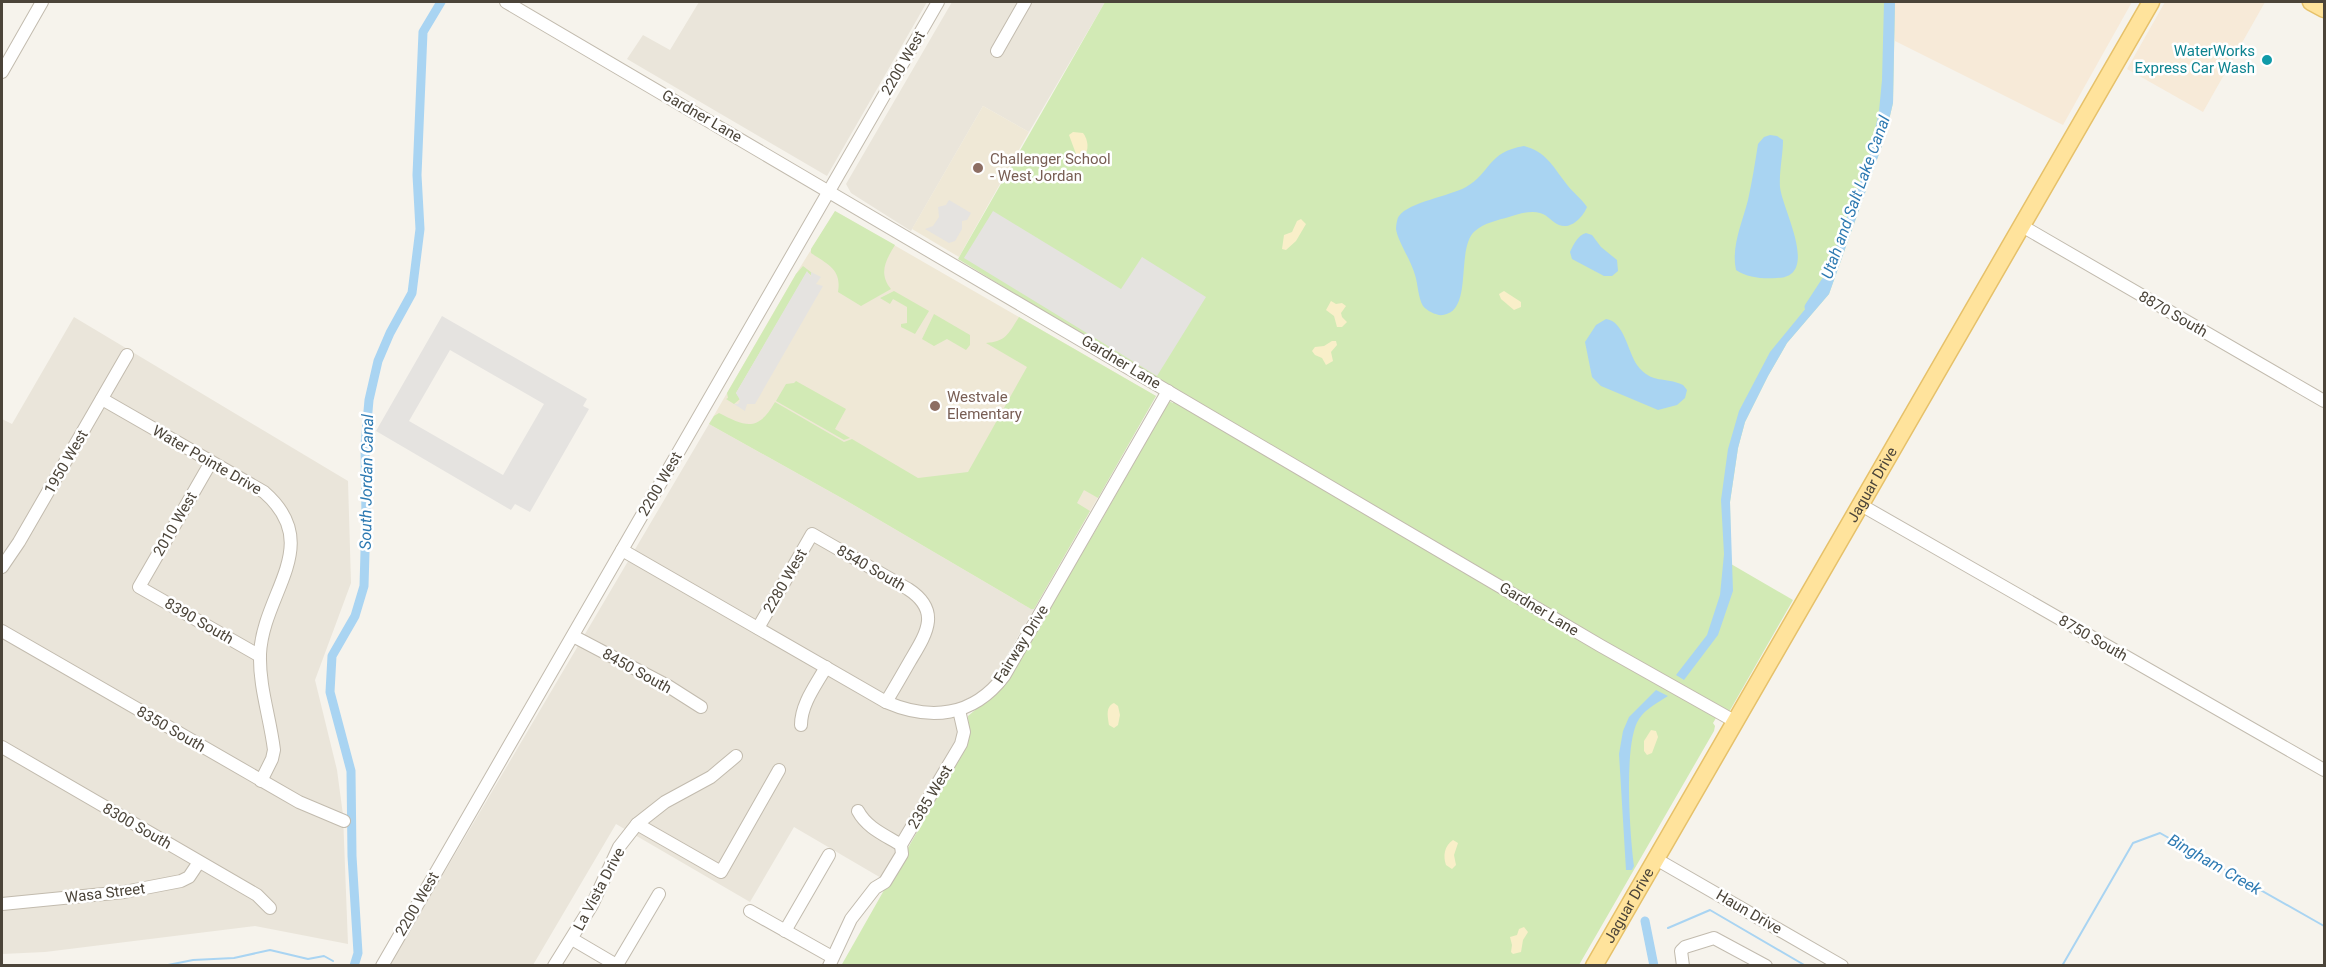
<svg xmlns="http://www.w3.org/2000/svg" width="2326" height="967" viewBox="0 0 2326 967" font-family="Roboto,sans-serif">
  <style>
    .residential { fill: #eae5da }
    .commercial { fill: #f7ead8 }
    .education { fill: #efe8d6 }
    .green { fill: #d2eab5 }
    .sand { fill: #f9efc9 }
    .parking { fill: #e5e3e0; fill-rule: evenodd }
    .water { fill: #a9d4f2 }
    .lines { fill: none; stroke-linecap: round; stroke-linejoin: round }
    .stream { stroke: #a9d4f2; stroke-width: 2 }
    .canal { stroke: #a9d4f2; stroke-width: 9 }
    .minor-casing { stroke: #c2bbae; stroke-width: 14 }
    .major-casing { stroke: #e6c16a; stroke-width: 19 }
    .minor { stroke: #fff; stroke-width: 12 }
    .major { stroke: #ffe39c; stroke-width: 16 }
    .culture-dot { fill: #0f9aa8; stroke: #fff; stroke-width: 2 }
    .education-dot { fill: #8d6e63; stroke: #fff; stroke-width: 2 }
    .labels { text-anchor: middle; stroke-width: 5; stroke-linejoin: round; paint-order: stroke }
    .culture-label { font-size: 15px; fill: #0d838f; stroke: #fff; text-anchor: end }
    .street-label { font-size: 15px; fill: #4b4439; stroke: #fff }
    .education-label { font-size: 15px; fill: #785e54; stroke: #fff; text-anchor: start }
    .water-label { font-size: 16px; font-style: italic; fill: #2e7ab2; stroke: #fff }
  </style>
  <rect width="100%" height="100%" fill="#f6f3ec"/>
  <g class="residential">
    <polygon points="699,2 927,2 827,176 627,59 643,35 670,50"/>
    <polygon points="952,2 1105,2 1029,132 983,106 911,231 851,193 846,184"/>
    <polygon points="74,317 348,481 351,583 315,680 337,770 343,815 348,944 255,926 45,952 2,954 2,419 12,424"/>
    <polygon points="709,424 847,501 1031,609 1034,609 992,681 975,696 950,707 956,722 959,737 895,846 905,852 888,882 794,827 750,902 616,824 533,965 389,966"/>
  </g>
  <g class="commercial">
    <polygon points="1892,2 2132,2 2063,125 1895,41"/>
    <polygon points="2165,2 2265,2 2203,112 2127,69"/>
  </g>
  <g class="education">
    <polygon points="983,106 1029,132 959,257 912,229"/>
    <polygon points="835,211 1156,396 1034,609 1031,609 847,501 709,424 796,274"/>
  </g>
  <g class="green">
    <polygon points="1105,2 1895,2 1893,103 1885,137 1829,294 1787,343 1768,376 1745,422 1738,448 1730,502 1731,564 1793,600 1729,712 1722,708 1713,723 1715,726 1714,731 1579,965 841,966 963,751 969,740 968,716 999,690 1097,528 1169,401 1173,403 1178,394 958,259"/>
    <path d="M 835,211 L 895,245 C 886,260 878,273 891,289 L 861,306 L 838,292 C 842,269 827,264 811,253 L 811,249 Z"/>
    <polygon points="803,266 812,273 812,276 807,272 736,393 740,399 734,404 726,399 728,398 727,393 796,274"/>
    <polygon points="894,291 929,311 915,334 901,327 901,324 907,323 907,307 893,299 890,304 880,298"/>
    <polygon points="934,314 970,335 970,345 966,350 947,339 934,346 922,339"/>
    <path d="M 1019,317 L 1156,396 L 1098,498 L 1084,490 L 1077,503 L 1090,511 L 1034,609 L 1031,609 L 847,501 L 709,424 L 714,416 L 719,413 C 746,427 758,432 775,402 L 844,442 L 852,439 L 918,478 L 968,472 L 1027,367 L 986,343 C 1006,342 1009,333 1019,317 Z"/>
    <polygon points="796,381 846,409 835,429 850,438 844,440 776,401 786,384 794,383"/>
  </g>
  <g class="sand">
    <path d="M 1073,132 L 1083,133 C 1088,139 1090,151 1083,157 L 1076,154 L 1069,135 Z"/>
    <polygon points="1301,219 1306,224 1296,241 1286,250 1282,249 1284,235 1292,232 1297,221"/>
    <polygon points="1504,291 1521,302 1521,307 1514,310 1501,299 1499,294"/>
    <polygon points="1331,301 1336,304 1342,303 1346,306 1341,313 1342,317 1347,322 1342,327 1337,327 1334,316 1326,310"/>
    <polygon points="1332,341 1336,341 1337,345 1331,352 1333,361 1326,365 1322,358 1315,355 1312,351 1315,347 1324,346"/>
    <path d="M 1114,703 L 1118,706 L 1120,715 L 1118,725 L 1114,728 L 1109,725 C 1108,717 1105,707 1114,703 Z"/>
    <polygon points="1651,730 1656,731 1658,737 1652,753 1647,755 1644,751 1644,741"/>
    <path d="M 1453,840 L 1458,843 L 1454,855 L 1456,865 L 1452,869 L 1446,865 C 1443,856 1444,846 1453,840 Z"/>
    <polygon points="1524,927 1528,932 1523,940 1521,952 1513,954 1511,952 1512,945 1510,937 1517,935 1519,929"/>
  </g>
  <g class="parking">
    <polygon points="949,200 971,213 967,220 962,221 962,229 955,241 949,243 925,229 933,226 939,217 938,207 946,205"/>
    <polygon points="993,211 1121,289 1142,257 1206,297 1157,376 964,258"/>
    <polygon points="807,271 811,277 811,272 821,277 816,284 823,286 755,404 747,404 745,411 734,404 738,404 740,400 736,393"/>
    <path d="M 442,316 L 587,399 L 583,406 L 589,409 L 530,512 L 515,504 L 511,510 L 376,431 ZM 450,350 L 544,404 L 503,475 L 409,421 Z"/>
  </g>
  <g class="water">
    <polygon points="1884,2 1895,2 1893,103 1885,137 1829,294 1787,343 1768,376 1745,422 1738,448 1730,502 1733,591 1718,635 1684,680 1676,675 1707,635 1720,595 1724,554 1721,500 1728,449 1739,411 1770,352 1820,291 1870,154 1879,111 1882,80"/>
    <path d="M 1770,135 L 1777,136 L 1783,140 C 1783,155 1779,172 1780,187 C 1782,209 1821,277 1777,278 C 1763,279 1748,278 1736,270 C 1731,247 1742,223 1748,200 C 1752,182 1755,163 1758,144 L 1764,137 Z"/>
    <path d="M 1524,146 C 1546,152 1552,165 1565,182 C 1571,191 1581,198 1587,207 C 1583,217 1571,230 1559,225 C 1552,222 1548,215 1540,213 C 1531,210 1518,214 1509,217 C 1498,220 1484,223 1475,231 C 1455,248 1474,311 1443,315 C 1437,316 1427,311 1423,306 C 1418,298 1418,284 1415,275 C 1411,260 1398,242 1396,229 C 1396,226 1397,218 1399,216 C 1409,202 1450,196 1466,187 C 1491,173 1487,152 1524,146 Z"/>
    <path d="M 1586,233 L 1592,235 L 1601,247 L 1617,260 L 1618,271 L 1612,276 L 1604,276 L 1572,259 L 1570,252 C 1574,244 1577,236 1586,233 Z"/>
    <path d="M 1606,319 C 1624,321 1628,352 1637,365 C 1652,385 1665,376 1683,385 L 1687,390 L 1685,398 L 1677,405 L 1658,410 L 1601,386 L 1592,377 L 1585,342 L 1596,325 Z"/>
    <path d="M 1656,690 L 1668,696 C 1659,702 1645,709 1639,719 C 1623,743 1630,836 1634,866 L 1632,870 L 1626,870 L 1619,754 L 1623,731 L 1629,717 Z"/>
  </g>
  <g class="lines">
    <g class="stream">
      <polyline points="1668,928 1710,910 1806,966"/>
      <polyline points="163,966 193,960 234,958 270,950 308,959 324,956 333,961"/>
      <polyline points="2062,966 2133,843 2160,833 2324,926"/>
    </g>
    <g class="canal">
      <polyline points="1809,307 1826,281"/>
      <polyline points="1645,921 1654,966"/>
      <polyline points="354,966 358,953 352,856 351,771 330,692 332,656 355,616 364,586 366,518 365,445 369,400 378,361 390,333 412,293 420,229 417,175 423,32 441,2"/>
    </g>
    <defs>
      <g id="minor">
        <polyline points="506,2 1601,646 1736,722"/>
        <polyline points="997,51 1025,2"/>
        <polyline points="2,72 42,2"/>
        <polyline points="2022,226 2324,401"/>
        <path d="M 102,399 L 264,492 C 325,545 263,592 260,654 C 259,687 270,717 274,750 L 272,759 L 261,781"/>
        <polyline points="211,462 139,587 260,656"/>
        <polyline points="1861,505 2324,770"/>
        <path d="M 622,550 L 886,702 C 930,721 973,717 1004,676 L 1168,391"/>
        <polyline points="2,567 19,542 127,355"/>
        <path d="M 758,628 L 812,534 L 908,589 C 942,611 926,634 910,661 C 902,675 894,689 886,702"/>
        <polyline points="2,631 299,802 344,821"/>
        <polyline points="573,636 668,686 701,707"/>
        <path d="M 801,725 C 801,704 816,685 826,667"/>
        <polyline points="2,747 257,895 270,908"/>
        <path d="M 858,811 C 867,828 885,835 901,845"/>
        <polyline points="637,824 721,872 779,770"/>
        <polyline points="1656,859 1842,966"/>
        <polyline points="2,904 124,892 181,881 189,877 199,862"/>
        <polyline points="750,911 832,957"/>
        <polyline points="785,931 829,855"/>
        <polyline points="572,939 618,966"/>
        <polyline points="617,965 659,894"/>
        <polyline points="382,966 938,2"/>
        <polyline points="554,966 592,905 619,847 637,824 665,802 711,777 736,756"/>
        <polyline points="829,966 851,919 875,888 885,882 902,854 901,845 961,744 964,732 959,710"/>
        <polyline points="1683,966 1681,951 1685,947 1714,938 1766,966"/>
      </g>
      <g id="major">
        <polyline points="2311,2 2324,9"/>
        <path id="s1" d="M 1594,966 L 2151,2"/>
      </g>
    </defs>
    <use href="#minor" class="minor-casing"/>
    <use href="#major" class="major-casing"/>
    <use href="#minor" class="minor"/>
    <use href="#major" class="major"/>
  </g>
  <circle class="culture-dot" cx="2267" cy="60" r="6"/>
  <g class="education-dot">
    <circle cx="978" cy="168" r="6"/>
    <circle cx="935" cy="406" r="6"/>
  </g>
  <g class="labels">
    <g class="culture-label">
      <text x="2255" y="56">WaterWorks<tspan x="2255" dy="17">Express Car Wash</tspan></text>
    </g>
    <g class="street-label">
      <text transform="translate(903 63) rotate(-60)" y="5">2200 West</text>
      <text transform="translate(702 116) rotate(30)" y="5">Gardner Lane</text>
      <text transform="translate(2173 314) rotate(30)" y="5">8870 South</text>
      <text transform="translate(1121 362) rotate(31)" y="5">Gardner Lane</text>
      <text transform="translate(207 460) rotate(30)" y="5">Water Pointe Drive</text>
      <text transform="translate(66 462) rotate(-60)" y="5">1950 West</text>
      <text transform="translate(660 484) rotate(-60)" y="5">2200 West</text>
      <text dy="5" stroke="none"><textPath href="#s1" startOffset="556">Jaguar Drive</textPath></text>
      <text transform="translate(175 524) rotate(-60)" y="5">2010 West</text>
      <text transform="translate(871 568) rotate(30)" y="5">8540 South</text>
      <text transform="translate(785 581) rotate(-60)" y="5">2280 West</text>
      <text transform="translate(1539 609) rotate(31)" y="5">Gardner Lane</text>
      <text transform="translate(199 621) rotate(30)" y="5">8390 South</text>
      <text transform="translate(2093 638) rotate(30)" y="5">8750 South</text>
      <text transform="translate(1021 644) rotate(-58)" y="5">Fairway Drive</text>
      <text transform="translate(637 671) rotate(29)" y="5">8450 South</text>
      <text transform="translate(171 729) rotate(30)" y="5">8350 South</text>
      <text transform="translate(930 797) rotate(-59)" y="5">2385 West</text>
      <text transform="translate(137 826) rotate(30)" y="5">8300 South</text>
      <text transform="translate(599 889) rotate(-62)" y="5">La Vista Drive</text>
      <text transform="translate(105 893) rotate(-7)" y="5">Wasa Street</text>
      <text transform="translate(417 904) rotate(-60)" y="5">2200 West</text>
      <text dy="5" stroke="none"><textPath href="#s1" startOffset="70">Jaguar Drive</textPath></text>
      <text transform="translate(1749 912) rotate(30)" y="5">Haun Drive</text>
    </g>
    <g class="education-label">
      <text x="990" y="164">Challenger School<tspan x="990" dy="17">- West Jordan</tspan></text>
      <text x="947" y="402">Westvale<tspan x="947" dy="17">Elementary</tspan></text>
    </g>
    <g class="water-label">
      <text transform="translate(1855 197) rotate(-70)" y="6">Utah and Salt Lake Canal</text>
      <text transform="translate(366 482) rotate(-89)" y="6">South Jordan Canal</text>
      <text transform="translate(2215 864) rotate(30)" y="6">Bingham Creek</text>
    </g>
  </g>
  <rect width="2326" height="967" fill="none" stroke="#4b4439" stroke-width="6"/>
</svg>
